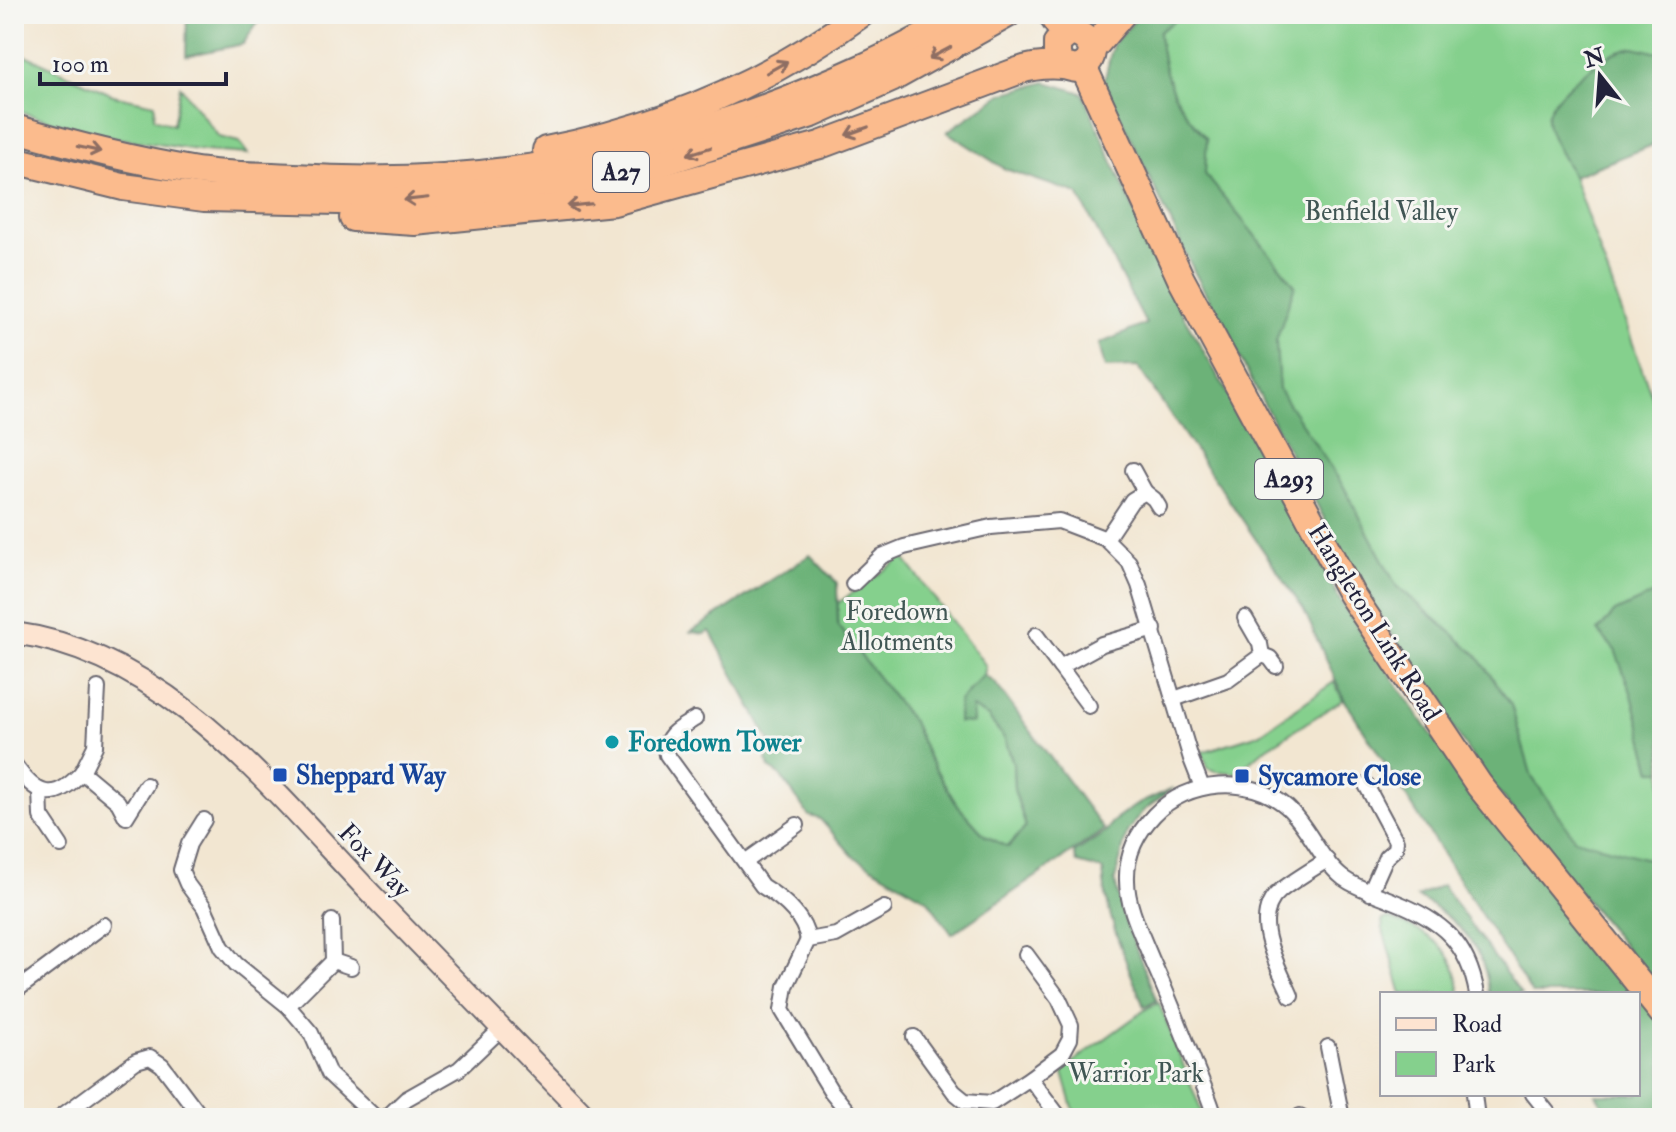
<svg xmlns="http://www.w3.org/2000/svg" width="1676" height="1132" viewBox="0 0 1676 1132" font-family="'IM FELL Double Pica',serif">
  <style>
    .green { fill: #85d08d; stroke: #547964; stroke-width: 2 }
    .forest { fill: #6cb278; stroke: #476a5a; stroke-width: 2 }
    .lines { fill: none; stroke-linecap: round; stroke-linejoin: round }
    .street-casing { stroke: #6b6770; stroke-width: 18 }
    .secondary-casing { stroke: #6b6770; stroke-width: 24 }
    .highway-casing { stroke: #6b6770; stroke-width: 30 }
    .street { stroke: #fff; stroke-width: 14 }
    .secondary { stroke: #fde4d1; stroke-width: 20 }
    .highway { stroke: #fbbb8d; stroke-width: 26 }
    .oneway { stroke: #8e6e64 }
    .culture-dot { fill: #0f9aa8; stroke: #f6f6f2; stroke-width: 3 }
    .transit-dot { fill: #1a4fb4; stroke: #f6f6f2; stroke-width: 3 }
    .labels { text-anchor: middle; stroke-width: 6; stroke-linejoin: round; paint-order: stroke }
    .shield { fill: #f6f6f2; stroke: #626272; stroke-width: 2 }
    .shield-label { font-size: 24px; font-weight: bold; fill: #22223b }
    .park-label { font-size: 26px; fill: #405654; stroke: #f6f6f2 }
    .street-label { font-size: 26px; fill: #22223b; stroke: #f6f6f2 }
    .culture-label { font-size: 26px; font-weight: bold; fill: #0d838f; stroke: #f6f6f2; text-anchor: start }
    .transit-label { font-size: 26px; font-weight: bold; fill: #164399; stroke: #f6f6f2; text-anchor: start }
  </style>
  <rect width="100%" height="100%" fill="#f6f6f2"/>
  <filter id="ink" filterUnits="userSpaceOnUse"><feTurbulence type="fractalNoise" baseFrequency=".0125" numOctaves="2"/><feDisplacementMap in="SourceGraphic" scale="16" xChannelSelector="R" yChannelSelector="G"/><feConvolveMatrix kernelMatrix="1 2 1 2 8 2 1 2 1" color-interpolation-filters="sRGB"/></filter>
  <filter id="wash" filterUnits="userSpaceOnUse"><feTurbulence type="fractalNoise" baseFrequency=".006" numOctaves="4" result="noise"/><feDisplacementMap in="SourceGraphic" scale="32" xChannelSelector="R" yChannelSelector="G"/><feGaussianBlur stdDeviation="1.8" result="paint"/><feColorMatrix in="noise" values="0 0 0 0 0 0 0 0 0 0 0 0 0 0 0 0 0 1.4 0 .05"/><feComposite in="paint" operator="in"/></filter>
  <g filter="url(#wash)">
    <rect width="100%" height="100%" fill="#f2e6d1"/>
    <g class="green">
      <polygon points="1141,14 1662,14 1662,138 1658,143 1573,176 1662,425 1662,993 1482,772 1195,273"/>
      <polygon points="14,50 113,95 155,104 154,118 173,125 180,86 219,137 239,142 248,154 204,151 103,136 14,110"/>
      <polygon points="903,557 986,666 984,675 959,701 958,721 973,723 971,707 988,717 1005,739 1013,763 1014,789 1026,827 1008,847 985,836 957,805 927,755 914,724 838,626 838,603"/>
      <polygon points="1334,682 1343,700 1265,749 1237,773 1215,771 1208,768 1202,752 1259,734"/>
      <path d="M 1388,918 C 1429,933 1457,947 1460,994 L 1402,994 L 1383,930 L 1382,920 Z"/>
      <polygon points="1159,1003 1204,1118 1076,1118 1062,1070 1149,1007"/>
    </g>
    <g class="forest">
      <polygon points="187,14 209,14 210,18 219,14 263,14 243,44 186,56"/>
      <path d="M 1141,14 L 1183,14 L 1159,32 C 1164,82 1174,102 1207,139 L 1205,174 L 1295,285 L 1276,341 L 1279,390 L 1344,487 L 1396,585 L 1477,655 L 1511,705 L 1532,777 L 1575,839 L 1662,863 L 1662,993 L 1482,772 L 1356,579 L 1195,273 L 1104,82 L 1113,44 Z"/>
      <path d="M 1634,47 L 1662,54 L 1662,138 L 1658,143 L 1573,176 C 1565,160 1548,137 1547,120 C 1546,98 1597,61 1616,52 C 1621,50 1628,48 1634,47 Z"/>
      <polygon points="1046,82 1083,93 1168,289 1262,453 1342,604 1462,779 1662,1018 1662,1118 1611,1118 1596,1094 1638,1094 1638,994 1532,994 1344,699 1304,610 1138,367 1105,368 1099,344 1146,324 1078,194 1005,169 947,132 1002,94"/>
      <polygon points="810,555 837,583 838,626 914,724 927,755 957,805 985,836 1008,847 1026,827 1014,789 1013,763 1005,739 988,717 972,708 973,723 958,722 959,701 984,675 995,683 1104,830 952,934 927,899 853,856 820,819 809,816 780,775 769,768 767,760 773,747 710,631 704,634 691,632"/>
      <polygon points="1662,590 1662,771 1652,771 1632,695 1615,650 1598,631 1615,612"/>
      <path d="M 1173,788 L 1142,812 L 1127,832 L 1115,881 L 1123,916 L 1157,1001 L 1144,1007 C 1128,964 1105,918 1103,870 L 1077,863 L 1074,853 L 1107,831 L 1111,823 L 1136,805 Z"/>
      <path d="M 1442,885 L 1521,994 L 1489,994 C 1486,948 1457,918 1417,897 Z"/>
    </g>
  </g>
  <g filter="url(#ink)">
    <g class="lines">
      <defs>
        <g id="street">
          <polyline points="1133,470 1145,492"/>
          <polyline points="1106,539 1132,500 1145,492 1154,499 1159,507"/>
          <polyline points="853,584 882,556 904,547 991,527 1059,521 1106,539 1129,562 1139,585 1191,759 1202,787"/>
          <polyline points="1036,635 1060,667"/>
          <polyline points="1262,655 1270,658 1276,666"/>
          <polyline points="1174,699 1228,680 1262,655 1260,644 1245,618"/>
          <polyline points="1089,706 1060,667 1102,644 1154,629"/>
          <path d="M 695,719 C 679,728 663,735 667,755 L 762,886 C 782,898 804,916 808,940"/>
          <path d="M 14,764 C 37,796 53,804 82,772 L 118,802 L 126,817 L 146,785"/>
          <polyline points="82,772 95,746 98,688"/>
          <polyline points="1366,785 1396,841 1395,849 1386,857 1370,893"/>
          <polyline points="40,791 41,816 61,846"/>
          <polyline points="204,820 189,844 181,870 187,884 204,907 222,947 236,964 288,1006 311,1033 329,1074 376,1118"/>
          <polyline points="745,862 797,825"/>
          <polyline points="333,961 351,967"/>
          <polyline points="14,992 104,925"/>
          <path d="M 1291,996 C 1279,967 1248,917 1280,891 C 1294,880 1311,870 1327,860"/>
          <polyline points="288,1006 333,961 332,921"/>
          <polyline points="914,1037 954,1092 965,1101 992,1103 1030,1078 1062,1054 1070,1039 1071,1025 1059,999 1026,954"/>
          <polyline points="1328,1047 1342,1118"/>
          <polyline points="1030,1078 1060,1118"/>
          <polyline points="1474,1094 1477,1118"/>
          <polyline points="1533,1094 1552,1118"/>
          <polyline points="1300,1116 1303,1118"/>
          <polyline points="59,1118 136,1061 150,1057 162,1065 202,1118"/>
          <polyline points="386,1118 406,1099 459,1069 502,1028"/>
          <polyline points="853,1118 831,1091 782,1010 786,986 808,940 836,935 884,908"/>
          <path d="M 1215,1118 C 1211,1101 1202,1083 1196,1067 C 1182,1031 1168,995 1152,960 C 1142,935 1127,907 1127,880 C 1126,854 1137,833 1154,815 C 1187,780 1249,774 1287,807 C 1309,827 1320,860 1343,878 C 1358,889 1377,894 1393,901 C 1441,920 1468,942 1477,994"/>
        </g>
        <path id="secondary" d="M 14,633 C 171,654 274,793 377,900 C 447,973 518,1045 588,1118"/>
        <g id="highway">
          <polyline points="1051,14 1065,35"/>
          <polyline points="1092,49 1122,14"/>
          <polyline points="1083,66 1181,279 1351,594 1479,785 1662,1012"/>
          <path d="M 14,128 C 72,145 131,160 191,170 C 224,176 260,175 294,177 C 495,190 681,151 864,67 C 899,51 933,32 966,14"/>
          <path d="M 546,150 C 660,128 768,82 861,14"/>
          <polyline points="14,160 123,187 204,198 384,202 573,183 658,164 812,114 893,78 1008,14"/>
          <path d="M 353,218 L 415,222 L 614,202 L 820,145 L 1018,71 C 1032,66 1049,65 1063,66 C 1071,67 1075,71 1082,67 C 1102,55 1088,32 1069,33 L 1057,43 L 1057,58 L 1064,66"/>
        </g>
      </defs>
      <use href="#street" class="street-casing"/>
      <use href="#secondary" class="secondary-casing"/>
      <use href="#highway" class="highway-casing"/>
      <use href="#street" class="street"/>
      <use href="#secondary" class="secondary"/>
      <use href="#highway" class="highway"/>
    </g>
    <defs><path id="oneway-shaft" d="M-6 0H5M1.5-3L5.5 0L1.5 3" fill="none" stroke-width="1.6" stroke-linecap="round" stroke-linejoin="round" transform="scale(2)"/></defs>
    <g class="oneway">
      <use href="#oneway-shaft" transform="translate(940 53) rotate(152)"/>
      <use href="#oneway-shaft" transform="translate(777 67) rotate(-29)"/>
      <use href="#oneway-shaft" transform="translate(857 131) rotate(160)"/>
      <use href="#oneway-shaft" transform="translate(89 149) rotate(12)"/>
      <use href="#oneway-shaft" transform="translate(699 151) rotate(163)"/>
      <use href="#oneway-shaft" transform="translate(416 199) rotate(174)"/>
      <use href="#oneway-shaft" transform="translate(579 205) rotate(174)"/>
    </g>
  </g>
  <circle class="culture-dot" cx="612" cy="742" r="8"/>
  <g class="transit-dot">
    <rect x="272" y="767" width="16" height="16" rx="4"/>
    <rect x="1234" y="768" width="16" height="16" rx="4"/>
  </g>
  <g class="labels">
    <g class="shield">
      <rect x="593" y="152" width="56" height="40" rx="6"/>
      <rect x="1255" y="459" width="68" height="40" rx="6"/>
    </g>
    <g class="shield-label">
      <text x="621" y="180">A27</text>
      <text x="1289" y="487">A293</text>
    </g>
    <g class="park-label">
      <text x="1381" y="220">Benfield Valley</text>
      <text x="897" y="620">Foredown<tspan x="897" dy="30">Allotments</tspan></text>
      <text x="1136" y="1082">Warrior Park</text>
    </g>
    <g class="street-label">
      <text transform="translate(1375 622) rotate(58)" y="9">Hangleton Link Road</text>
      <text transform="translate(375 860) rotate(46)" y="9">Fox Way</text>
    </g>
    <g class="culture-label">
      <text x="628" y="751">Foredown Tower</text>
    </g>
    <g class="transit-label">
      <text x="296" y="784">Sheppard Way</text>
      <text x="1258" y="785">Sycamore Close</text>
    </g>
  </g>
  <rect width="1676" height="1132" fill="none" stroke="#f6f6f2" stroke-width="48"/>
  <rect x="1380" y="992" width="260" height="104" fill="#f6f6f2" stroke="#a1a1a9" stroke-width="2"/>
  <rect x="1396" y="1018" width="40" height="12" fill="#fde4d1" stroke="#a1a1a9" stroke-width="2"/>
  <text x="1452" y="1032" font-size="24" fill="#22223b">Road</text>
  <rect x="1396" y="1052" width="40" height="24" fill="#85d08d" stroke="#a1a1a9" stroke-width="2"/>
  <text x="1452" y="1072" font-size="24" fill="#22223b">Park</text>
  <g transform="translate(1600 76) rotate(343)" stroke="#f6f6f2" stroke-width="6" paint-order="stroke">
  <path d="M0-6L14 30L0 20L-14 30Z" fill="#22223b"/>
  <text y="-12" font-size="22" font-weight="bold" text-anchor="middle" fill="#22223b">N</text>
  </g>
  <path d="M40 72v12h186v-12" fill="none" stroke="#22223b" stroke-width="4"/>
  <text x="52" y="72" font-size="24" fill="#22223b" stroke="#f6f6f2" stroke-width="6" paint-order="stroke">100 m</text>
</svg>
